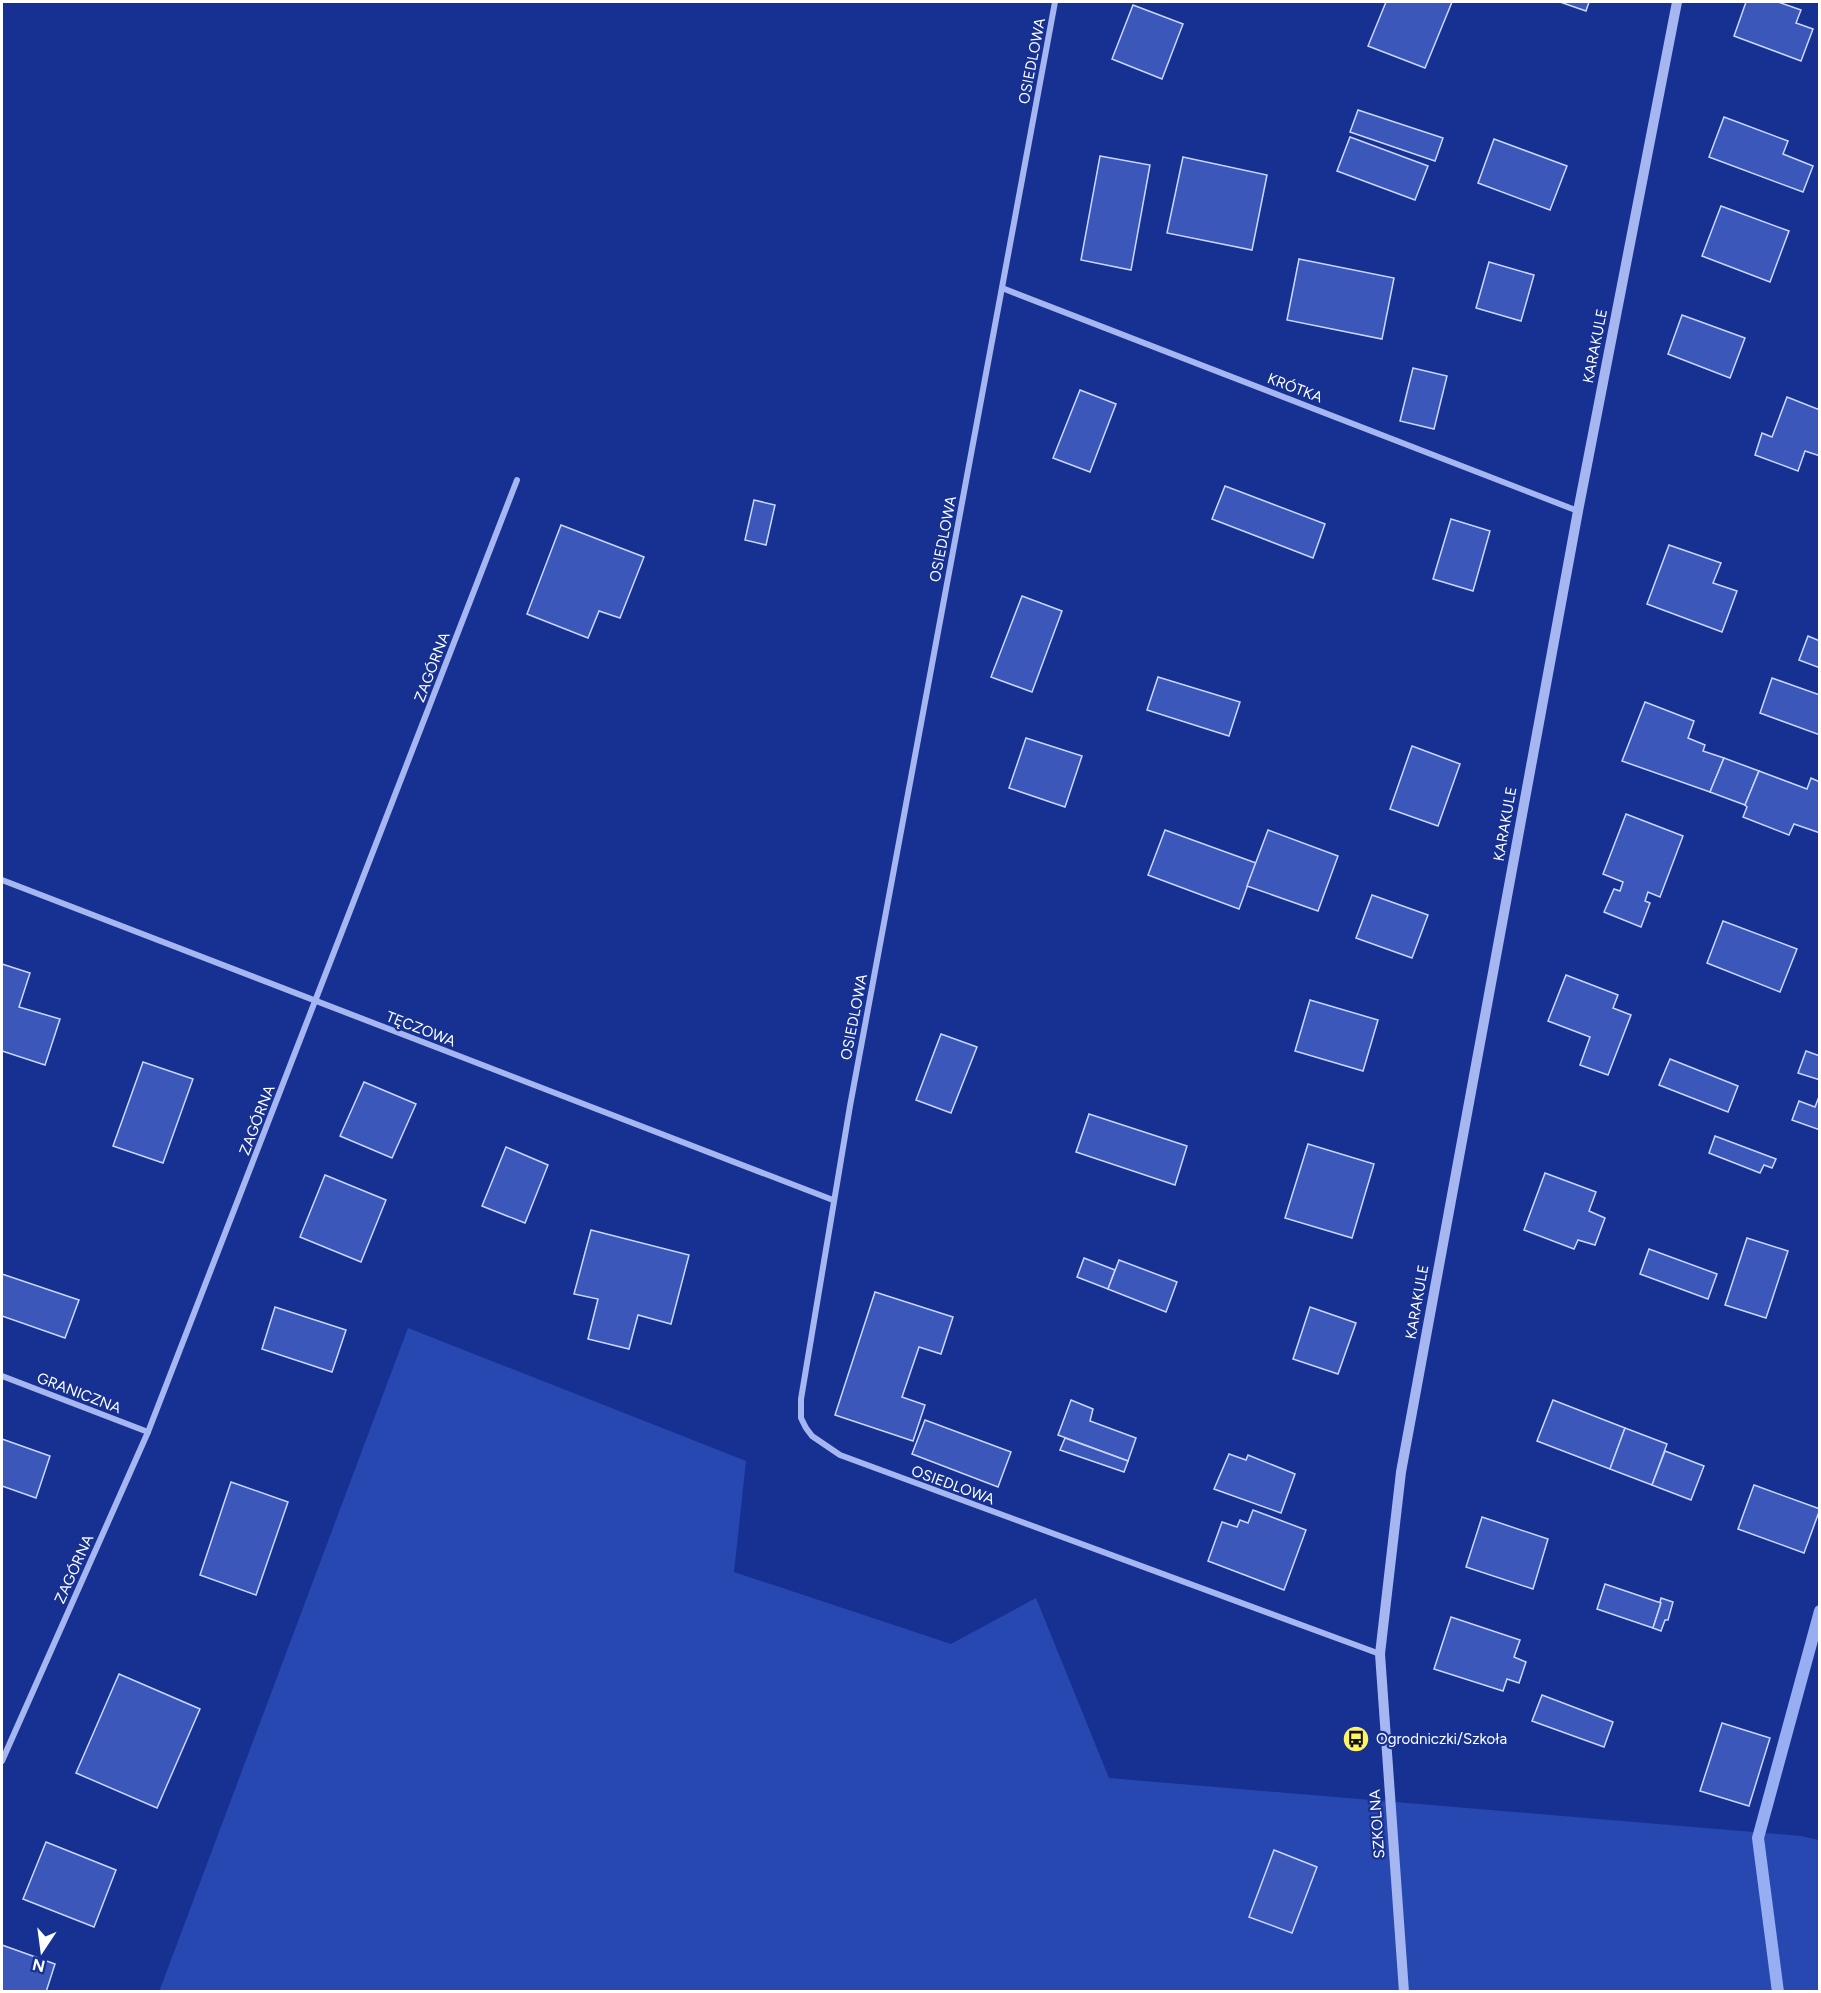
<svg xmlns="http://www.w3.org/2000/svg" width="1821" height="1993" viewBox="0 0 1821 1993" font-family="Figtree,sans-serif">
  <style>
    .green { fill: #2848b1 }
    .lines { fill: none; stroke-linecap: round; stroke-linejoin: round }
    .stream { stroke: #97aef3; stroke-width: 12 }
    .building { fill: #3a57b9; stroke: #cbd7fc; stroke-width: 1.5 }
    .minor { stroke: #a5b6f1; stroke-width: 6 }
    .tertiary { stroke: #a5b6f1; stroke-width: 10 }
    .labels { text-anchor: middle; stroke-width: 4.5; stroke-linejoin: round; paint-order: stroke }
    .street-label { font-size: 15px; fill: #fff; stroke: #163192 }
    .poi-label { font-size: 15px; fill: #fff; stroke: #163192; text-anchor: start }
  </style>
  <rect width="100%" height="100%" fill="#163192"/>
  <polygon class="green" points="408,1328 746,1461 734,1572 951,1644 1036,1598 1109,1778 1801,1836 1819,1840 1819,1991 159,1992"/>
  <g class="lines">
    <polyline class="stream" points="1778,1992 1758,1838 1820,1611"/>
  </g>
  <g class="building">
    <polygon points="1386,2 1452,2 1425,68 1368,46"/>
    <polygon points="1560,2 1589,2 1586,11"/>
    <polygon points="1746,2 1778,2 1801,10 1796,23 1813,29 1801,61 1734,36"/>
    <polygon points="1133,5 1183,24 1162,79 1112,59"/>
    <polygon points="1358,110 1443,138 1435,161 1350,132"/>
    <polygon points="1724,117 1788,141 1783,154 1813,166 1803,192 1709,157"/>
    <polygon points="1350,137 1428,166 1415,200 1337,171"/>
    <polygon points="1494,139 1567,166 1550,210 1478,183"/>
    <polygon points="1100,156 1150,165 1131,270 1081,260"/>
    <polygon points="1183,157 1267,175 1252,250 1167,233"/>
    <polygon points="1721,206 1789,231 1770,282 1702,256"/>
    <polygon points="1299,259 1394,278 1382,339 1287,320"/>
    <polygon points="1489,262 1534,275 1521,321 1476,308"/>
    <polygon points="1682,315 1745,338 1730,378 1668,354"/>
    <polygon points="1413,368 1447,376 1434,429 1400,421"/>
    <polygon points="1080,390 1116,404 1090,472 1053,458"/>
    <polygon points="1787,397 1820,410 1820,456 1805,451 1798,471 1755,455 1762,433 1772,437"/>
    <polygon points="1225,486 1325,524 1313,558 1212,519"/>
    <polygon points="754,500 775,505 766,545 745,540"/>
    <polygon points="1451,519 1490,531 1473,591 1433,579"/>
    <polygon points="561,525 644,557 620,618 599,611 588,638 527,614"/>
    <polygon points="1669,545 1721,563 1713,583 1737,591 1722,632 1647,604"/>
    <polygon points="1022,596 1062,611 1032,692 991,677"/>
    <polygon points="1808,636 1820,641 1820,668 1799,660"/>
    <polygon points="1158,677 1240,702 1229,736 1147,710"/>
    <polygon points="1772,678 1820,695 1820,735 1760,713"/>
    <polygon points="1645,702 1694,721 1688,738 1705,745 1703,751 1724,758 1710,792 1622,761"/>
    <polygon points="1026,738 1082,756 1065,807 1009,788"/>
    <polygon points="1412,746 1460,764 1438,826 1390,809"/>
    <polygon points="1724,758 1759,771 1745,805 1710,792"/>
    <polygon points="1759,771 1807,789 1811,778 1820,782 1820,833 1794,824 1789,835 1743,817 1747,807 1745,805"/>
    <polygon points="1626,814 1683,836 1660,897 1648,892 1645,901 1650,903 1641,927 1604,912 1614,889 1620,891 1623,882 1603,874"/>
    <polygon points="1165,830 1256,863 1239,909 1148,875"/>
    <polygon points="1268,830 1338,856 1318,911 1247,886"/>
    <polygon points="1372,895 1428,915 1412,958 1356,938"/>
    <polygon points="1723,921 1797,949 1780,992 1707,963"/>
    <polygon points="2,964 30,973 19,1007 60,1019 45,1065 2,1051"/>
    <polygon points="1566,975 1618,995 1613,1008 1631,1015 1608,1075 1580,1065 1590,1037 1548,1021"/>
    <polygon points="1310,1000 1378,1020 1363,1071 1295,1051"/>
    <polygon points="941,1034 977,1047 951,1113 916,1100"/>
    <polygon points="1806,1051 1820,1056 1820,1080 1798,1073"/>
    <polygon points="1670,1059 1738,1086 1728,1112 1659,1085"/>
    <polygon points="143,1062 193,1079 163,1163 113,1146"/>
    <polygon points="364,1082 416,1104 392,1158 340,1136"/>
    <polygon points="1820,1094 1820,1130 1792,1120 1799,1101 1815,1107"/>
    <polygon points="1089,1114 1187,1146 1175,1185 1076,1152"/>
    <polygon points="1715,1136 1776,1159 1772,1168 1764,1165 1760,1173 1709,1153"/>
    <polygon points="1308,1144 1374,1164 1352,1238 1285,1218"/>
    <polygon points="506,1147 548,1165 525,1223 482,1206"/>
    <polygon points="1545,1173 1596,1192 1589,1211 1605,1218 1595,1245 1578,1240 1574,1249 1524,1230"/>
    <polygon points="325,1175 386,1200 361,1262 300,1237"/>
    <polygon points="591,1230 689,1255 671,1324 638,1315 629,1349 588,1339 598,1299 574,1294"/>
    <polygon points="1747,1238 1788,1251 1766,1318 1725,1305"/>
    <polygon points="1649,1249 1717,1274 1708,1299 1640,1274"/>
    <polygon points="1084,1258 1115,1270 1108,1289 1077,1277"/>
    <polygon points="1119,1260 1177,1282 1166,1312 1108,1289"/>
    <polygon points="2,1274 79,1300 65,1338 2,1316"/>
    <polygon points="875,1292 953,1317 941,1354 919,1347 902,1397 925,1405 913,1441 835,1415"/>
    <polygon points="275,1307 346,1330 332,1372 262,1349"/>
    <polygon points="1310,1307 1356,1323 1338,1374 1293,1359"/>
    <polygon points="1071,1400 1093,1409 1090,1421 1136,1438 1128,1461 1058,1435"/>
    <polygon points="1553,1400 1625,1428 1610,1469 1537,1441"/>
    <polygon points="925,1420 1011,1452 998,1487 912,1454"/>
    <polygon points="1625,1428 1667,1444 1652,1485 1610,1469"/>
    <polygon points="1065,1438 1128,1461 1124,1472 1060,1450"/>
    <polygon points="2,1439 50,1456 36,1498 2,1486"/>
    <polygon points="1665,1451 1704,1466 1691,1500 1652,1485"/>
    <polygon points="1229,1454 1246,1460 1248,1455 1295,1474 1281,1513 1214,1489"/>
    <polygon points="231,1482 288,1502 256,1595 200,1575"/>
    <polygon points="1754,1485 1820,1509 1804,1553 1738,1529"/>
    <polygon points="1253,1510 1306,1530 1284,1590 1208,1561 1222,1522 1237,1527 1240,1520 1248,1523"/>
    <polygon points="1482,1517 1548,1539 1533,1589 1466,1567"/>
    <polygon points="1605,1584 1661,1603 1653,1628 1597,1609"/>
    <polygon points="1661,1598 1673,1602 1668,1620 1665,1620 1661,1631 1653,1628 1661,1603 1660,1602"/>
    <polygon points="1451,1617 1520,1640 1514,1657 1526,1662 1519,1683 1507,1679 1503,1691 1434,1669"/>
    <polygon points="119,1674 200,1709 157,1808 76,1773"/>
    <polygon points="1542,1695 1613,1722 1604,1747 1532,1721"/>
    <polygon points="1722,1723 1770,1738 1749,1806 1700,1791"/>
    <polygon points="46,1842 116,1870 94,1927 23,1899"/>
    <polygon points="1274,1850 1317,1867 1292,1933 1249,1917"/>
    <polygon points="2,1945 55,1964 46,1992 2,1992"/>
  </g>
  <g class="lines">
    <g class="minor">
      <polyline points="1055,2 850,1106 801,1399 801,1418 806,1428 812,1436 840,1455 1380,1654"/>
      <polyline points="1002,288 1578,511"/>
      <polyline points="2,880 833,1200"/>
      <polyline points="2,1376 148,1432"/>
      <polyline points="2,1761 148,1432 517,480"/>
    </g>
    <polyline class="tertiary" points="1404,1992 1380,1654 1401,1472 1578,511 1677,2"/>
  </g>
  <defs>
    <symbol id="bus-disc" viewBox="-11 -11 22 22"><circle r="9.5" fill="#fff464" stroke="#163192"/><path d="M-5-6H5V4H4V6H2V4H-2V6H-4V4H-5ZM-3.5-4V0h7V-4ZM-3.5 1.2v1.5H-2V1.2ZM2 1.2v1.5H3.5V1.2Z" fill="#111"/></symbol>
  </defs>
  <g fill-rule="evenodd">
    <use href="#bus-disc" x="1341" y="1724" width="30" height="30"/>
  </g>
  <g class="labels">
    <g class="street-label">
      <text transform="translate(1032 61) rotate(-79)" y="5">OSIEDLOWA</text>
      <text transform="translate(1595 346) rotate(-79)" y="5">KARAKULE</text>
      <text transform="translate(1295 388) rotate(21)" y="5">KRÓTKA</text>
      <text transform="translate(943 539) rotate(-79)" y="5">OSIEDLOWA</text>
      <text transform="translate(432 667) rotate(-69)" y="5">ZAGÓRNA</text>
      <text transform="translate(1505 824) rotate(-80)" y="5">KARAKULE</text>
      <text transform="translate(854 1017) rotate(-79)" y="5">OSIEDLOWA</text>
      <text transform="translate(421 1029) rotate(21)" y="5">TĘCZOWA</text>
      <text transform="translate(257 1120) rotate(-69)" y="5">ZAGÓRNA</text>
      <text transform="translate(1417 1302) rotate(-80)" y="5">KARAKULE</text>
      <text transform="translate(79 1393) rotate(21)" y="5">GRANICZNA</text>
      <text transform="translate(953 1485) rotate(20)" y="5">OSIEDLOWA</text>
      <text transform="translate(74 1569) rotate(-66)" y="5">ZAGÓRNA</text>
      <text transform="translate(1377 1824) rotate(-94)" y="5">SZKOLNA</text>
    </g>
    <g class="poi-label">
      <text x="1376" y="1744">Ogrodniczki/Szkoła</text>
    </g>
  </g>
  <rect width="1821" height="1993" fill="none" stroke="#ffffff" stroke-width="6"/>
  <g transform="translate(42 1951) rotate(193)" stroke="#163192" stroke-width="4.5" paint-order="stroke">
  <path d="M0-4.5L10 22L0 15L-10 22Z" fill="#ffffff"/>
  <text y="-9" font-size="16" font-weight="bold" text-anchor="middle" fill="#ffffff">N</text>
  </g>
</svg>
